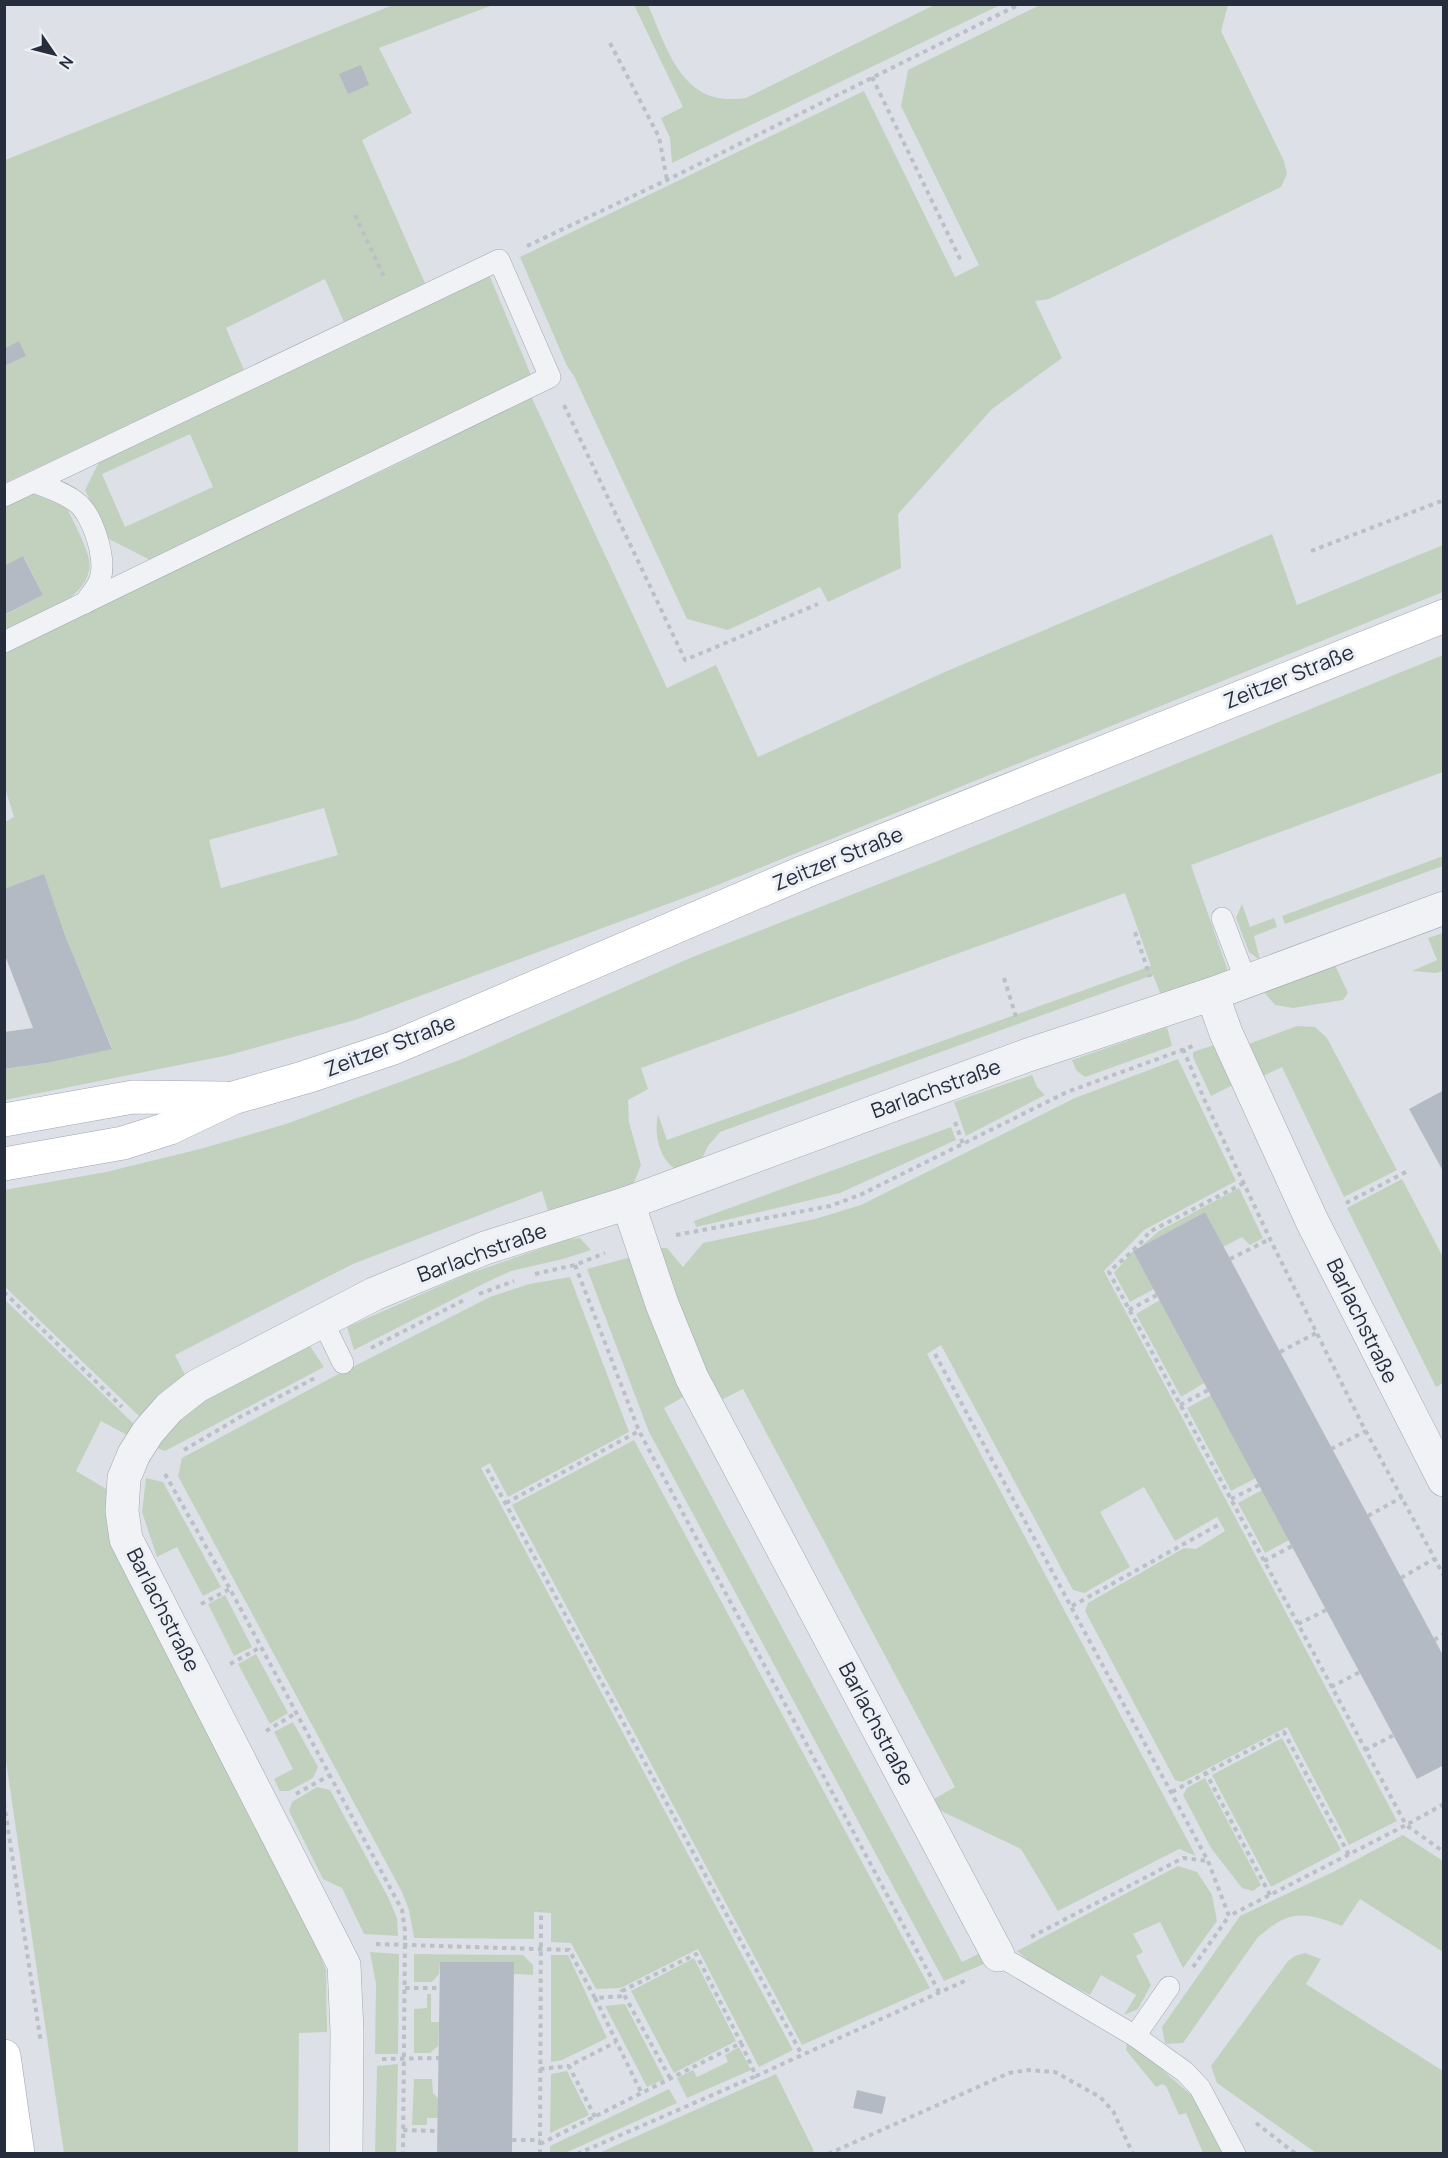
<svg xmlns="http://www.w3.org/2000/svg" width="1448" height="2158" viewBox="0 0 1448 2158" font-family="Manrope,sans-serif">
  <style>
    .green { fill: #c2d1be; fill-rule: evenodd }
    .building { fill: #b4bac4 }
    .lines { fill: none; stroke-linecap: round; stroke-linejoin: round }
    .service-casing { stroke: #a2a8b1; stroke-width: 22 }
    .minor-casing { stroke: #a2a8b1; stroke-width: 34 }
    .primary-casing { stroke: #9ca5b3; stroke-width: 34 }
    .path { stroke: #bbbfc6; stroke-width: 4; stroke-dasharray: 4.5 4.5; stroke-linecap: butt }
    .service { stroke: #f0f2f6; stroke-width: 21 }
    .minor { stroke: #f0f2f6; stroke-width: 33 }
    .primary { stroke: #fff; stroke-width: 33 }
    .labels { text-anchor: middle; stroke-width: 6; stroke-linejoin: round; paint-order: stroke }
    .street-label { font-size: 21px; fill: #262e3e; stroke: #ecf0f5 }
  </style>
  <rect width="100%" height="100%" fill="#dde1e7"/>
  <g class="green">
    <polygon points="393,5 493,5 379,48 412,113 362,140 425,283 344,322 325,279 226,328 244,370 5,483 5,160"/>
    <path d="M 634,5 L 648,5 C 662,36 676,87 714,97 C 725,100 735,99 746,98 L 934,5 L 1000,5 L 672,163 L 670,138 L 661,118 L 683,107 Z"/>
    <polygon points="1040,5 1228,5 1221,31 1284,161 1287,174 1281,187 1049,299 1035,301 1062,358 992,409 898,514 901,568 828,602 820,587 728,630 687,619 574,376 567,366 520,257 864,91 955,277 979,265 901,106 908,70"/>
    <path d="M 488,272 L 533,380 L 154,562 L 109,539 L 85,490 L 100,460 ZM 190,434 L 213,487 L 125,527 L 102,474 Z"/>
    <path d="M 531,396 L 667,688 L 716,665 L 758,757 L 947,671 L 1272,534 L 1297,605 L 1443,545 L 1443,592 L 705,890 L 355,1020 L 229,1055 L 5,1100 L 5,1069 L 47,1063 L 112,1048 L 65,935 L 44,875 L 5,889 L 5,822 L 14,817 L 5,788 L 4,651 L 410,458 ZM 324,808 L 338,855 L 221,888 L 209,840 Z"/>
    <path d="M 33,492 L 65,504 C 71,517 87,547 89,559 C 96,598 32,619 5,633 L 5,615 L 43,595 L 24,557 L 5,566 L 5,506 Z"/>
    <path d="M 1443,655 L 1443,772 L 1191,865 L 1228,971 L 1161,995 L 1153,975 L 720,1132 L 708,1146 L 701,1161 L 675,1169 C 658,1157 654,1134 658,1114 L 667,1140 L 1151,966 L 1125,893 L 641,1068 L 648,1089 L 628,1100 L 629,1122 L 641,1165 L 633,1185 L 548,1211 L 542,1191 L 353,1264 L 175,1355 L 185,1375 L 167,1388 L 140,1417 L 5,1287 L 4,1190 L 106,1172 L 200,1149 L 286,1124 L 462,1059 L 690,958 L 940,860 Z"/>
    <polygon points="1443,856 1443,866 1285,924 1282,916"/>
    <polygon points="1242,904 1250,927 1274,918 1277,927 1254,936 1260,960 1249,952 1236,918"/>
    <polygon points="1443,933 1443,971 1436,973 1412,971 1437,960 1428,938"/>
    <polygon points="1335,965 1348,993 1343,1000 1293,1008 1275,1005 1264,992"/>
    <polygon points="1297,1026 1315,1027 1327,1038 1397,1170 1344,1197 1282,1067 1259,1078 1246,1045"/>
    <polygon points="1167,1027 1172,1046 1085,1077 1076,1070 1072,1060"/>
    <polygon points="1214,1045 1235,1084 1211,1096 1193,1057 1193,1052"/>
    <polygon points="1178,1059 1236,1181 1144,1230 1104,1271 1397,1821 1349,1845 1287,1727 1182,1782 1175,1780 1085,1611 1088,1603 1184,1548 1196,1549 1225,1531 1217,1517 1175,1541 1144,1487 1100,1512 1130,1567 1084,1593 1073,1590 941,1345 927,1354 1196,1856 1179,1849 1058,1911 1021,1849 937,1809 932,1800 955,1787 743,1389 719,1401 690,1340 659,1248 667,1248 683,1267 703,1243 815,1219 861,1205 1075,1098"/>
    <polygon points="1032,1075 1037,1087 1045,1095 966,1136 954,1102"/>
    <polygon points="951,1127 956,1140 840,1193 696,1227 694,1221"/>
    <polygon points="1402,1179 1443,1257 1443,1383 1436,1387 1347,1208"/>
    <polygon points="1239,1188 1263,1238 1250,1245 1242,1237 1223,1247 1205,1212 1139,1248 1159,1231"/>
    <polygon points="580,1238 591,1250 563,1259 511,1271 487,1282 354,1350 347,1327 465,1275 569,1239"/>
    <polygon points="1133,1251 1154,1289 1130,1302 1114,1273"/>
    <polygon points="631,1257 683,1397 664,1408 962,1962 982,1952 986,1963 944,1981 649,1432 587,1269"/>
    <polygon points="570,1277 629,1432 508,1497 490,1463 481,1468 793,2050 759,2067 698,1949 621,1988 596,1989 571,1943 551,1942 551,1913 534,1912 534,1939 414,1938 409,1910 402,1892 178,1476 182,1458 329,1379 490,1297 529,1284"/>
    <polygon points="4,1299 134,1424 127,1435 101,1421 76,1471 108,1490 300,1905 326,1970 327,2032 299,2033 298,2153 64,2153 5,1755"/>
    <polygon points="1160,1300 1204,1383 1181,1397 1136,1314"/>
    <polygon points="310,1346 324,1367 165,1451 157,1448 179,1420 205,1399"/>
    <polygon points="1211,1395 1256,1478 1231,1491 1187,1408"/>
    <polygon points="634,1440 930,1988 802,2045 512,1505"/>
    <polygon points="146,1478 163,1482 221,1587 203,1596 177,1547 157,1557 142,1512"/>
    <polygon points="1262,1490 1289,1540 1265,1553 1238,1503"/>
    <polygon points="225,1595 252,1647 234,1656 208,1604"/>
    <polygon points="256,1654 288,1713 270,1724 238,1664"/>
    <polygon points="293,1722 318,1767 313,1778 289,1791 280,1791 274,1779 293,1769 274,1732"/>
    <polygon points="1282,1738 1341,1850 1271,1887 1212,1775"/>
    <polygon points="1205,1778 1261,1885 1253,1891 1242,1888 1211,1848 1183,1795 1187,1788"/>
    <polygon points="317,1787 330,1790 388,1897 397,1918 398,1936 364,1934 342,1888 323,1879 289,1811 292,1802"/>
    <path d="M 1403,1835 L 1443,1861 L 1443,1952 L 1360,1899 L 1342,1926 C 1303,1912 1291,1909 1258,1937 L 1183,2043 L 1165,2044 L 1162,2027 L 1240,1916 L 1333,1872 Z"/>
    <polygon points="1178,1866 1197,1872 1212,1895 1217,1921 1183,1968 1160,1922 1133,1934 1143,1952 1136,1956 1151,1985 1138,2009 1124,2015 1136,1995 1101,1975 1090,1995 1038,1968 1017,1951"/>
    <polygon points="370,1952 399,1954 398,2054 375,2054 376,1984"/>
    <polygon points="1305,1953 1321,1959 1306,1984 1443,2071 1443,2153 1316,2153 1217,2083 1211,2066 1288,1961 1295,1956"/>
    <polygon points="414,1954 523,1955 533,1965 533,1975 514,1974 514,1962 440,1962 439,1974 432,1982 414,1982"/>
    <polygon points="551,1955 568,1955 607,2038 562,2060 551,2062"/>
    <polygon points="694,1958 736,2041 674,2073 631,1991"/>
    <polygon points="427,1994 431,1994 431,2022 439,2022 438,2046 430,2053 414,2053 414,2009 427,2008"/>
    <polygon points="625,2004 664,2079 647,2087 605,2006"/>
    <polygon points="1127,2042 1157,2065 1191,2095 1225,2153 1203,2153 1186,2113 1179,2115 1166,2086 1162,2084 1156,2087 1126,2050"/>
    <polygon points="739,2047 751,2070 687,2098 677,2078 693,2070 697,2077 728,2062 725,2055"/>
    <polygon points="398,2064 396,2153 375,2153 377,2066"/>
    <polygon points="567,2071 589,2115 550,2133 551,2074"/>
    <polygon points="776,2074 814,2151 808,2154 599,2153"/>
    <polygon points="414,2079 432,2079 433,2093 438,2098 438,2118 427,2118 427,2125 412,2125"/>
    <polygon points="669,2089 677,2103 565,2153 550,2153 550,2146"/>
  </g>
  <g class="building">
    <polygon points="361,65 369,85 348,94 339,74"/>
    <polygon points="19,341 26,356 4,366 4,349"/>
    <polygon points="23,556 43,595 4,615 4,566"/>
    <polygon points="44,874 65,935 112,1049 47,1063 4,1069 4,1032 33,1028 6,958 4,958 4,889"/>
    <polygon points="1444,1090 1444,1173 1409,1109"/>
    <polygon points="1205,1212 1444,1657 1444,1765 1417,1779 1133,1251"/>
    <polygon points="440,1962 514,1962 512,2154 437,2154"/>
    <polygon points="857,2090 886,2097 882,2114 853,2108"/>
  </g>
  <g class="lines">
    <defs>
      <g id="service">
        <path d="M 34,482 C 48,488 64,492 76,502 C 93,514 107,560 100,579 C 98,587 89,596 85,603"/>
        <polyline points="4,496 499,260 550,377 4,642"/>
        <polyline points="1222,918 1246,981"/>
        <polyline points="322,1320 343,1363"/>
        <polyline points="998,1955 1135,2036 1185,2072 1200,2088 1235,2154"/>
        <polyline points="1135,2036 1169,1987"/>
      </g>
      <g id="minor">
        <polyline points="1212,994 1226,1033 1312,1221 1444,1480"/>
        <polyline points="628,1203 662,1304 692,1378 998,1955"/>
        <polyline points="346,2154 347,2032 344,1965 126,1539 122,1511 124,1478 134,1454 148,1432 169,1408 197,1386 374,1294 485,1248 628,1203 1028,1055 1212,994 1444,908"/>
      </g>
      <g id="primary">
        <polyline points="4,1120 133,1097 225,1098"/>
        <polyline points="4,1164 123,1143 170,1128 233,1098 306,1077 393,1048 804,872 1444,616"/>
        <polyline points="4,2056 18,2154"/>
      </g>
    </defs>
    <use href="#service" class="service-casing"/>
    <use href="#minor" class="minor-casing"/>
    <use href="#primary" class="primary-casing"/>
    <g class="path">
      <polyline points="610,43 659,137 667,180"/>
      <polyline points="872,77 962,263"/>
      <polyline points="355,215 385,279"/>
      <polyline points="527,246 667,180 1020,4"/>
      <polyline points="564,405 685,660 818,604"/>
      <polyline points="1311,551 1444,500"/>
      <polyline points="1135,932 1150,977"/>
      <polyline points="1004,978 1017,1020"/>
      <polyline points="1183,1049 1205,1101 1270,1239 1363,1426 1444,1576"/>
      <polyline points="955,1122 963,1144"/>
      <polyline points="1346,1203 1406,1172"/>
      <polyline points="676,1235 830,1206 860,1195 1067,1092 1193,1046"/>
      <polyline points="1230,1259 1270,1239"/>
      <polyline points="575,1265 639,1431 939,1992"/>
      <polyline points="535,1274 575,1265 605,1253"/>
      <polyline points="4,1292 122,1407"/>
      <polyline points="479,1294 514,1281"/>
      <polyline points="1129,1310 1157,1295"/>
      <polyline points="371,1348 466,1299"/>
      <polyline points="1280,1352 1318,1332"/>
      <path d="M 935,1354 L 1208,1861 L 1229,1916 L 1406,1825 L 1109,1272 C 1122,1259 1139,1248 1149,1232 L 1244,1183"/>
      <polyline points="1180,1405 1208,1390"/>
      <polyline points="1331,1449 1366,1431"/>
      <polyline points="184,1450 240,1417 317,1377"/>
      <polyline points="487,1469 802,2055"/>
      <polyline points="165,1474 230,1589 402,1910 405,1931 403,2154"/>
      <polyline points="1231,1499 1259,1485"/>
      <polyline points="506,1503 639,1431"/>
      <polyline points="1368,1516 1402,1497"/>
      <polyline points="1264,1561 1292,1546"/>
      <polyline points="1401,1578 1434,1559"/>
      <polyline points="201,1604 230,1589"/>
      <polyline points="1072,1606 1218,1525"/>
      <polyline points="1298,1624 1326,1610"/>
      <polyline points="1434,1640 1444,1634"/>
      <polyline points="230,1664 261,1647"/>
      <polyline points="1331,1687 1360,1672"/>
      <polyline points="266,1731 296,1713"/>
      <polyline points="1365,1750 1394,1735"/>
      <polyline points="1172,1792 1206,1773"/>
      <polyline points="296,1794 330,1775"/>
      <polyline points="4,1803 41,2043"/>
      <polyline points="1444,1804 1406,1825 1444,1852"/>
      <polyline points="1270,1895 1206,1773 1284,1732 1349,1855"/>
      <polyline points="1031,1937 1183,1858 1208,1861"/>
      <polyline points="376,1944 569,1950 595,1998 625,1996"/>
      <polyline points="1193,1967 1229,1916"/>
      <polyline points="405,1988 439,1988"/>
      <polyline points="595,1998 642,2094"/>
      <polyline points="382,2059 439,2058"/>
      <polyline points="540,2069 569,2066"/>
      <polyline points="670,2078 622,1991 696,1954 741,2043"/>
      <polyline points="595,2117 569,2066 616,2042"/>
      <polyline points="1256,2123 1296,2154"/>
      <polyline points="403,2130 438,2131"/>
      <polyline points="512,2140 540,2140"/>
      <polyline points="540,2144 741,2043 756,2076 969,1979"/>
      <polyline points="540,2154 541,1910"/>
      <polyline points="577,2154 756,2076"/>
      <polyline points="828,2154 1009,2073 1028,2070 1055,2072 1100,2097 1113,2111 1133,2154"/>
    </g>
    <use href="#service" class="service"/>
    <use href="#minor" class="minor"/>
    <use href="#primary" class="primary"/>
  </g>
  <g class="labels">
    <g class="street-label">
      <text transform="translate(1289 677) rotate(-22)" y="7">Zeitzer Straße</text>
      <text transform="translate(838 859) rotate(-22)" y="7">Zeitzer Straße</text>
      <text transform="translate(390 1046) rotate(-21)" y="7">Zeitzer Straße</text>
      <text transform="translate(936 1089) rotate(-20)" y="7">Barlachstraße</text>
      <text transform="translate(482 1253) rotate(-20)" y="7">Barlachstraße</text>
      <text transform="translate(1362 1321) rotate(64)" y="7">Barlachstraße</text>
      <text transform="translate(163 1610) rotate(63)" y="7">Barlachstraße</text>
      <text transform="translate(876 1724) rotate(62)" y="7">Barlachstraße</text>
    </g>
  </g>
  <rect width="1448" height="2158" fill="none" stroke="#262e3e" stroke-width="12"/>
  <g transform="translate(54 54) rotate(125)" stroke="#ecf0f5" stroke-width="4.5" paint-order="stroke">
  <path d="M0-4.5L10 22L0 15L-10 22Z" fill="#262e3e"/>
  <text y="-9" font-size="16" font-weight="bold" text-anchor="middle" fill="#262e3e">N</text>
  </g>
</svg>
